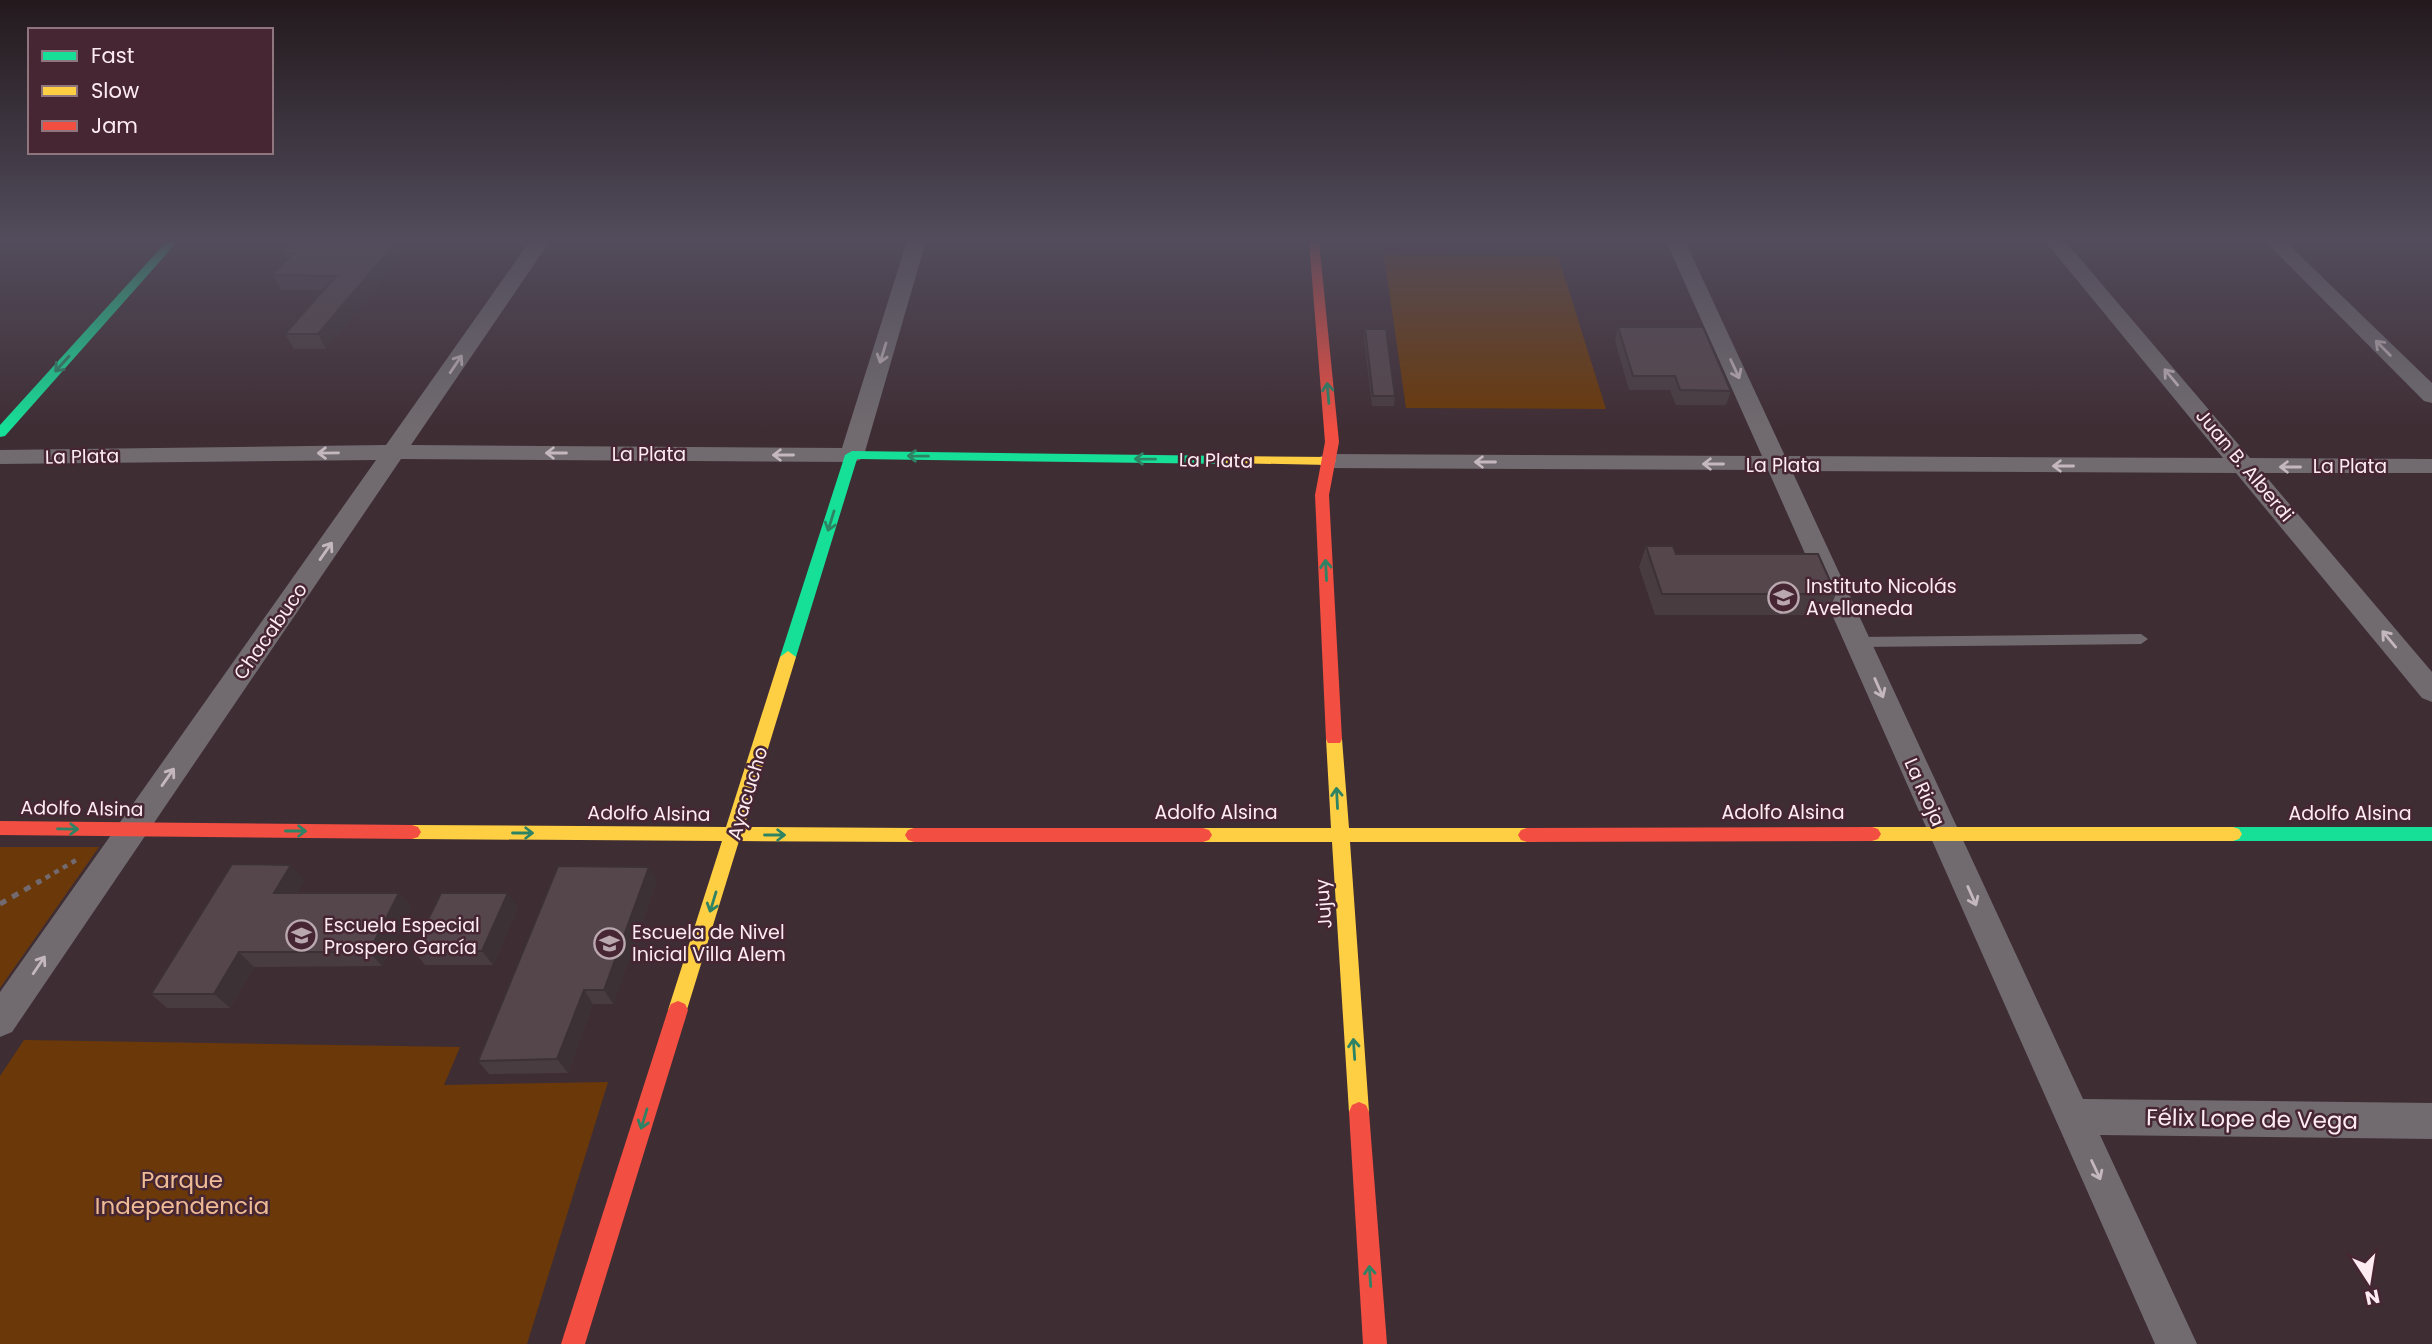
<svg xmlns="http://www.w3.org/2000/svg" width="2432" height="1344" viewBox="0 0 2432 1344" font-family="Poppins,sans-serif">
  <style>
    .green { fill: #6b3909 }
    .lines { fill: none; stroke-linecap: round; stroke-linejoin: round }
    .path-far1 { stroke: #726a70; stroke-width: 4.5; stroke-dasharray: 5 5; stroke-linecap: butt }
    .path { stroke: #726a70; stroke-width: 5; stroke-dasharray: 7 7; stroke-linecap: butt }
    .lane { fill: #716b70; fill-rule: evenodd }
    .street { fill: #716b70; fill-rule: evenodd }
    .fast { fill: #16e098; fill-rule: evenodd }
    .slow { fill: #ffcf43; fill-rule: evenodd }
    .jam { fill: #f24e42; fill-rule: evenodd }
    .wall { fill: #493c41 }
    .shaded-wall { fill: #3c3135 }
    .building { fill: #55464c; stroke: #3c3135; stroke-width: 2 }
    .oneway { stroke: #c5b8bd }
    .oneway2 { stroke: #2e8365 }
    .labels { text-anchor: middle; stroke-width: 5; stroke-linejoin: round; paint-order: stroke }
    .street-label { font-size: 19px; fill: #fdebf1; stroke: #462632 }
    .poi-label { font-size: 19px; fill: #fdebf1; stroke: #462632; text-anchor: start }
    .near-street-label { font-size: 23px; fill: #fdebf1; stroke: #462632 }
    .near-park-label { font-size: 23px; fill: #efbb95; stroke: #462632 }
  </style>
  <rect width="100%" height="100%" fill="#3f2d34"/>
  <g class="green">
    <polygon points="1384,255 1558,256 1606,409 1406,408"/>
    <polygon points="0,847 99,847 0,988"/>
    <polygon points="24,1040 460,1047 444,1085 608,1082 527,1344 0,1344 0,1076"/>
  </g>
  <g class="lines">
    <polyline class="path-far1" points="37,883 78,859"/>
    <polyline class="path" points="0,904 40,881"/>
    <polygon class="lane" points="2141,634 2148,639 2141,644 1858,647 1851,642 1858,637"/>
    <g class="street">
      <polygon points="530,241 550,241 411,445 842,448 907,241 926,241 864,455 860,460 852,462 401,459 12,1032 0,1037 0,992 376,460 0,464 0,450 386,445"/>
      <polygon points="1666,241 1685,241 1785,456 2223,458 2045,241 2065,241 2250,458 2432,459 2432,473 2263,473 2432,672 2432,702 2422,698 2236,473 1792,471 2083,1099 2432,1103 2432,1139 2100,1135 2197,1344 2155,1344 1768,470 1329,468 1321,466 1317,461 1321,456 1329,454 1762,456"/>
      <polygon points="2265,241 2285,241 2432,383 2432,403 2424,401"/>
    </g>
    <g class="fast">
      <polygon points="167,241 178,241 5,436 0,437 0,425"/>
      <polygon points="852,451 1231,456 1238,460 1231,464 857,459 796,657 788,663 782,661 780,657 845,455"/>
      <polygon points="2233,827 2432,827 2432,841 2233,841 2227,839 2224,834 2227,829"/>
    </g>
    <g class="slow">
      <polygon points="1231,456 1329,457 1336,461 1329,465 1226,463 1226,457"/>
      <polygon points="788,651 796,657 744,827 914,828 920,830 923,835 920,840 914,842 739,841 685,1016 678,1019 671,1016 668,1010 722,841 412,839 406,837 403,832 406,827 412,825 726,827 780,657"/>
      <polygon points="1334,733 1340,735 1342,739 1349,828 1527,828 1533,830 1536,835 1533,840 1527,842 1350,842 1369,1112 1366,1119 1359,1122 1352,1119 1349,1112 1332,842 1203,842 1197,840 1194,835 1197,830 1203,828 1331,828 1326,739 1328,735"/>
      <polygon points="1872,827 2233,827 2239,829 2242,834 2239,839 2233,841 1872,841 1866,839 1863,834 1866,829"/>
    </g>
    <g class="jam">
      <polygon points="1309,241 1319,241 1339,442 1329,495 1342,739 1340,743 1328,743 1326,739 1315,495 1325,442"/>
      <polygon points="0,821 412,825 418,827 421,832 418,837 412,839 0,835"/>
      <polygon points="1872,827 1878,829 1881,834 1878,839 1872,841 1527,842 1521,840 1518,835 1521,830 1527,828"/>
      <polygon points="914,828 1203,828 1209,830 1212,835 1209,840 1203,842 914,842 908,840 905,835 908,830"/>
      <polygon points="678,1001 685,1004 688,1010 585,1344 561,1344 668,1010 671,1004"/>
      <polygon points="1359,1102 1366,1105 1369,1112 1387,1344 1363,1344 1349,1112 1352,1105"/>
    </g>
  </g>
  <g class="wall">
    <polygon points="416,241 326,349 294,349 285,334 323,290 281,290 272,275 287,260 283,253"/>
    <polygon points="1618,327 1731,391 1726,405 1676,405 1670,390 1629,390 1615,341"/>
    <polygon points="1365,329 1395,396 1394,406 1372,406 1364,339"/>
    <polygon points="1646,546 1676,554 1836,594 1827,615 1655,615 1639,567"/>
    <polygon points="304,880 296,893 399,893 411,908 382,966 254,967 230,1008 167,1008 151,994"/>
    <polygon points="657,881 613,1004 593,1004 568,1073 489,1074 478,1061"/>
    <polygon points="518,908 493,965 425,965 413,950"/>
  </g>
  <g class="shaded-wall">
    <polygon points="397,241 416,241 326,349 318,334"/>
    <polygon points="291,865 304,880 288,908 274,893"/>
    <polygon points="649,867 657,881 613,1004 604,990"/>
    <polygon points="399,893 411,908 382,966 369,952"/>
    <polygon points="508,893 518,908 493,965 482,951"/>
    <polygon points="239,952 254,967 230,1008 214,994"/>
    <polygon points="584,990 593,1004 568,1073 557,1059"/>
  </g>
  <g class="building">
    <polygon points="295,241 397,241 318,334 285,334 336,276 272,275 293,253 283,253"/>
    <polygon points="1618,327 1703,327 1731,391 1680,390 1675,376 1633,376"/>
    <polygon points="1365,329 1386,329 1395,396 1373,396"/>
    <polygon points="1646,546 1673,546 1676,554 1818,554 1836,594 1662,594"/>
    <polygon points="232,864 291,865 274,893 399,893 369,952 239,952 214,994 151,994"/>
    <polygon points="558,866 649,867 604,990 584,990 557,1059 478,1061"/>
    <polygon points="441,893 508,893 482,951 413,950"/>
  </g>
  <defs><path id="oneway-shaft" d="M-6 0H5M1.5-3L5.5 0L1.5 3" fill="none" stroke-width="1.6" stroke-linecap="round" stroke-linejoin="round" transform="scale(1.75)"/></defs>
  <g class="oneway">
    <use href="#oneway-shaft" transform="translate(2383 348) rotate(-135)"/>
    <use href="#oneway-shaft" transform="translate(883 353) rotate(107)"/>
    <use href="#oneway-shaft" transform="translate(456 364) rotate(-56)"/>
    <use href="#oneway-shaft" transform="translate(1735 369) rotate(65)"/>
    <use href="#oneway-shaft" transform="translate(2171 377) rotate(-130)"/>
    <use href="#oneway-shaft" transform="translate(328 453) rotate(179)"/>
    <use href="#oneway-shaft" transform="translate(556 453) rotate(-180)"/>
    <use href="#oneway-shaft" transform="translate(783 455) rotate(-180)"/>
    <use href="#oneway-shaft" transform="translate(1485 462) rotate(-180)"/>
    <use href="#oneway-shaft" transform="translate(1713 464) rotate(-180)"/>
    <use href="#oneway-shaft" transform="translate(2063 466) rotate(-180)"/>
    <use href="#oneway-shaft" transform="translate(2290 467) rotate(180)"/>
    <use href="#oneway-shaft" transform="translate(326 551) rotate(-55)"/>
    <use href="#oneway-shaft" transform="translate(2389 639) rotate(-130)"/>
    <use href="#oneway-shaft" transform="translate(1879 688) rotate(66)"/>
    <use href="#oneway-shaft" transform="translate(168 777) rotate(-55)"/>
    <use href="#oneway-shaft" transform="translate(1972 896) rotate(66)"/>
    <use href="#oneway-shaft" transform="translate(39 965) rotate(-56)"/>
    <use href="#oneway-shaft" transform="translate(2096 1170) rotate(65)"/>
  </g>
  <g class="oneway2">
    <use href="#oneway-shaft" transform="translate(62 364) rotate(132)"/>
    <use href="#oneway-shaft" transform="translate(1328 393) rotate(-95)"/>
    <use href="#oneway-shaft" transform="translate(918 456) rotate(-179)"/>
    <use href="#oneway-shaft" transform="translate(1145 459) rotate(-179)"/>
    <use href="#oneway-shaft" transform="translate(831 521) rotate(107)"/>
    <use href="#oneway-shaft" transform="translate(1326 570) rotate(-93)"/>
    <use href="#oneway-shaft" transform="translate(1337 798) rotate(-93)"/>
    <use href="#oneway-shaft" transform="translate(68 829) rotate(1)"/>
    <use href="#oneway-shaft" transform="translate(296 831)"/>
    <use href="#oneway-shaft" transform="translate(523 833)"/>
    <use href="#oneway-shaft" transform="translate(775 835)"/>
    <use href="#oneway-shaft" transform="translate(713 902) rotate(107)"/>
    <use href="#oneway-shaft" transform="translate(1354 1049) rotate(-94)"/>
    <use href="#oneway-shaft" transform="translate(644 1119) rotate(107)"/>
    <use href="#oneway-shaft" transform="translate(1370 1276) rotate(-94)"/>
  </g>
  <linearGradient id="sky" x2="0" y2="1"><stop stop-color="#23191d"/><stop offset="0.56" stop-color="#524c5c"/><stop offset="1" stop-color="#524c5c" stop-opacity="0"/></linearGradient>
  <rect width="2432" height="429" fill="url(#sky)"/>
  <defs>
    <symbol id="school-ring" viewBox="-11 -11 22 22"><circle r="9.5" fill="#462632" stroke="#baa8af" stroke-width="1.5"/><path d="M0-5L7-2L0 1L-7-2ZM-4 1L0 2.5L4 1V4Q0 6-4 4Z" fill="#baa8af"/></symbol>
  </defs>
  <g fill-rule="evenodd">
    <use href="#school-ring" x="1766" y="580" width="35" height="35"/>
    <use href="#school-ring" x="284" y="918" width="35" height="35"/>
    <use href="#school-ring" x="592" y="926" width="35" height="35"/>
  </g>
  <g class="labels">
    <g class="street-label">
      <text x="649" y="461">La Plata</text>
      <text transform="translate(82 456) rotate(-1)" y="7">La Plata</text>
      <text transform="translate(1216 460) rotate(1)" y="7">La Plata</text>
      <text x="1783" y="472">La Plata</text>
      <text transform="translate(2245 465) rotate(50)" y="7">Juan B. Alberdi</text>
      <text x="2350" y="473">La Plata</text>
      <text transform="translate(270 631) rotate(-55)" y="7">Chacabuco</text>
      <text transform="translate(1925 792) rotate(66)" y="7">La Rioja</text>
      <text transform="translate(747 793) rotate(-73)" y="7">Ayacucho</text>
      <text transform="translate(82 808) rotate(1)" y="7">Adolfo Alsina</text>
      <text x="1216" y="819">Adolfo Alsina</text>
      <text x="1783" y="819">Adolfo Alsina</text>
      <text transform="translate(649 813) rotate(1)" y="7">Adolfo Alsina</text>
      <text x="2350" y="820">Adolfo Alsina</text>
      <text transform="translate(1323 904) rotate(-94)" y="7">Jujuy</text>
    </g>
    <g class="poi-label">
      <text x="1806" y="593">Instituto Nicolás<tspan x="1806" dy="22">Avellaneda</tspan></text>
      <text x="324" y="932">Escuela Especial<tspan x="324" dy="22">Prospero García</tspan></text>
      <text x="632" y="939">Escuela de Nivel<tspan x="632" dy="22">Inicial Villa Alem</tspan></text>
    </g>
    <g class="near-street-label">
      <text transform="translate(2252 1119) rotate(1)" y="8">Félix Lope de Vega</text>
    </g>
    <g class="near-park-label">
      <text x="182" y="1188">Parque<tspan x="182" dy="26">Independencia</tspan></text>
    </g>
  </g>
  <rect x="28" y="28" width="245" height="126" fill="#462632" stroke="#8f757e" stroke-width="2"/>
  <rect x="42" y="51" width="35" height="10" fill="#16e098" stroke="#8f757e" stroke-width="2"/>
  <text x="91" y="63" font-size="21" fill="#fdebf1">Fast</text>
  <rect x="42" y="86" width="35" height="10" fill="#ffcf43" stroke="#8f757e" stroke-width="2"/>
  <text x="91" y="98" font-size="21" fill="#fdebf1">Slow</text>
  <rect x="42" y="121" width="35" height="10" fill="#f24e42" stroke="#8f757e" stroke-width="2"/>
  <text x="91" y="133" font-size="21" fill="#fdebf1">Jam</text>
  <g transform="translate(2369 1281) rotate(168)" stroke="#462632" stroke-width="5" paint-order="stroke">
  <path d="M0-5L12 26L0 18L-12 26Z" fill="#fdebf1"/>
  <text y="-10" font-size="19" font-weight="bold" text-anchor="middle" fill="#fdebf1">N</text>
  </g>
</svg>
